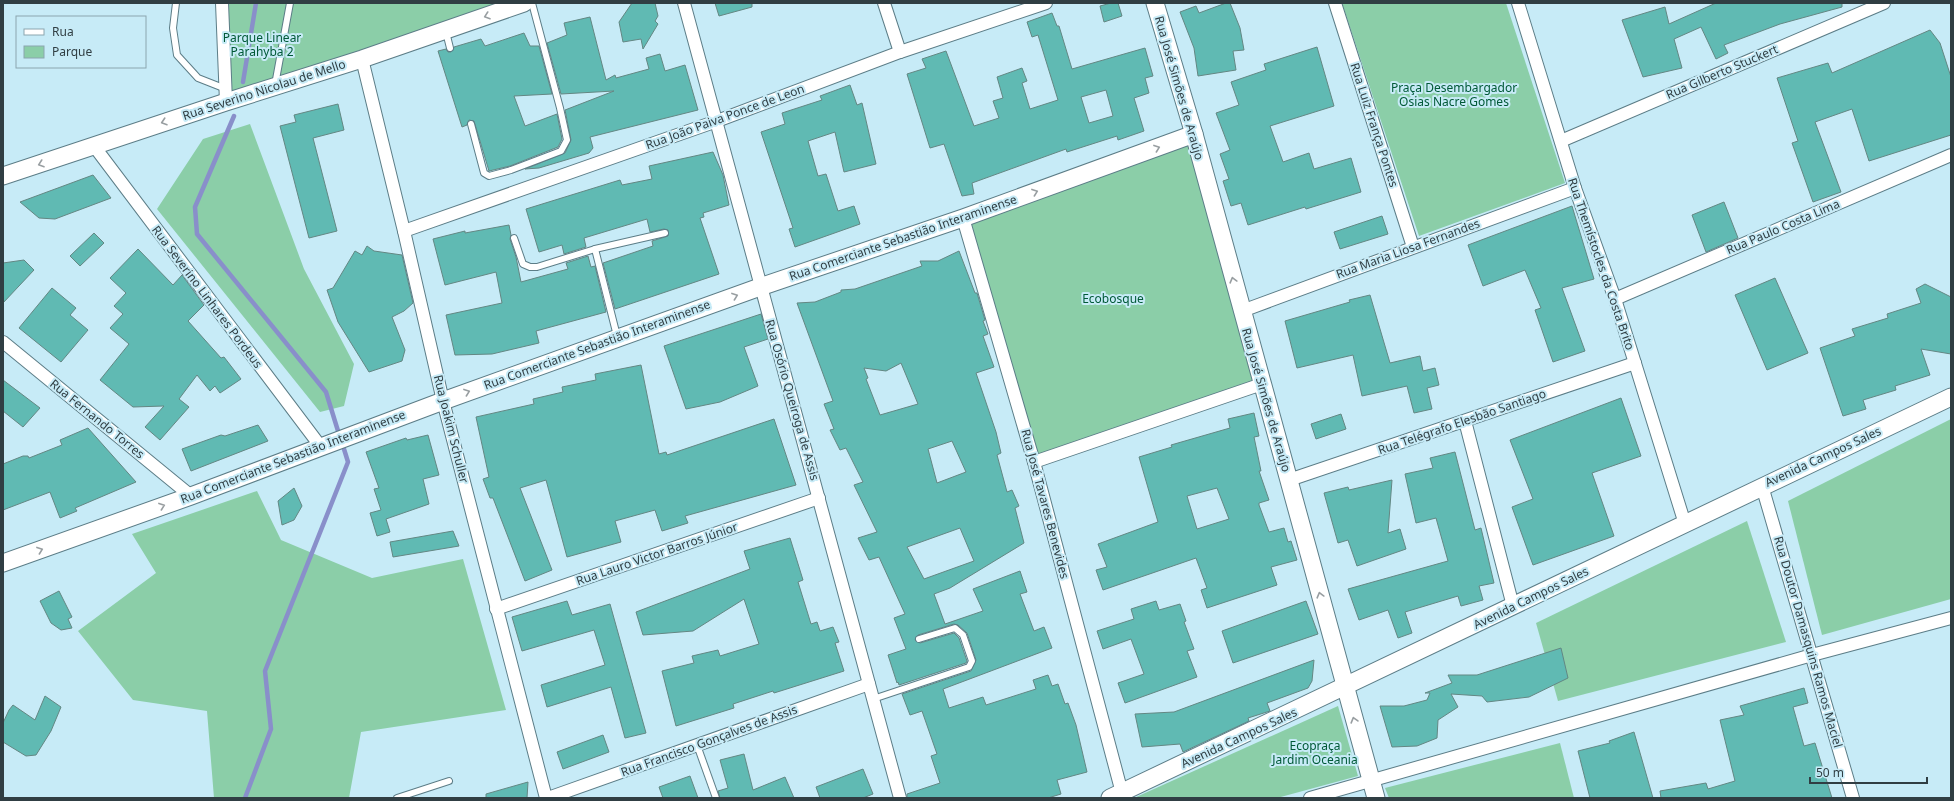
<svg xmlns="http://www.w3.org/2000/svg" width="1954" height="801" viewBox="0 0 1954 801" font-family="'Noto Sans',sans-serif">
  <style>
    .green { fill: #8bcea8 }
    .lines { fill: none; stroke-linecap: round; stroke-linejoin: round }
    .stream { stroke: #898fca; stroke-width: 4.5 }
    .building { fill: #60bab3; stroke: #638783; fill-rule: evenodd }
    .lane-casing { stroke: #5c7d87; stroke-width: 8 }
    .street-casing { stroke: #5c7d87; stroke-width: 14 }
    .secondary-casing { stroke: #5c7d87; stroke-width: 19 }
    .lane { stroke: #fff; stroke-width: 6 }
    .street { stroke: #fff; stroke-width: 12 }
    .secondary { stroke: #fff; stroke-width: 17 }
    .oneway { stroke: #989ea1 }
    .labels { text-anchor: middle; stroke-width: 4; stroke-linejoin: round; paint-order: stroke }
    .park-label { font-size: 12px; fill: #015937; stroke: #c7ebf7 }
    .street-label { font-size: 12px; fill: #303e43; stroke: #c7ebf7 }
  </style>
  <rect width="100%" height="100%" fill="#c7ebf7"/>
  <g class="green">
    <polygon points="218,3 511,3 223,103"/>
    <polygon points="1342,3 1506,3 1565,183 1419,236"/>
    <polygon points="250,124 304,269 354,364 344,406 320,412 157,209 203,139"/>
    <polygon points="1194,134 1262,384 1034,462 963,218"/>
    <polygon points="1951,419 1951,599 1822,635 1788,501"/>
    <polygon points="257,491 281,540 372,578 463,559 506,710 361,732 349,798 214,798 207,711 133,700 78,631 156,573 132,534"/>
    <polygon points="1747,521 1786,642 1558,701 1536,623"/>
    <polygon points="1338,706 1358,776 1277,798 1134,798"/>
    <polygon points="1560,743 1574,798 1389,798 1385,788"/>
  </g>
  <g class="lines">
    <g class="stream">
      <polyline points="243,82 256,3"/>
      <polyline points="234,116 195,207 197,234 326,392 338,431"/>
      <polyline points="245,798 271,729 265,671 348,462 344,449"/>
    </g>
  </g>
  <g class="building">
    <polygon points="632,3 655,3 658,16 655,21 658,24 643,49 641,39 623,42 619,22"/>
    <polygon points="715,3 752,3 752,7 719,16"/>
    <polygon points="1111,3 1118,3 1122,16 1104,22 1100,6"/>
    <polygon points="1226,3 1230,3 1240,28 1244,50 1233,51 1236,70 1198,76 1194,48 1180,12 1196,6 1199,13"/>
    <polygon points="1716,3 1842,3 1842,7 1780,24 1724,45 1728,53 1716,59 1701,27 1674,39 1682,68 1643,77 1622,20 1665,7 1669,24"/>
    <path d="M 1052,13 L 1057,26 L 1059,26 L 1072,69 L 1145,48 L 1153,76 L 1145,78 L 1149,93 L 1134,98 L 1144,131 L 1118,140 L 1117,136 L 1067,152 L 1066,149 L 972,183 L 974,194 L 962,196 L 944,144 L 930,148 L 907,74 L 926,68 L 922,59 L 946,51 L 974,126 L 999,118 L 993,101 L 1003,98 L 997,77 L 1022,68 L 1027,81 L 1022,83 L 1030,109 L 1058,100 L 1038,35 L 1032,37 L 1027,22 ZM 1106,90 L 1113,116 L 1089,123 L 1081,97 Z"/>
    <polygon points="590,17 606,80 615,75 616,78 649,69 646,58 660,54 665,71 685,65 698,110 590,137 593,148 589,153 539,168 525,169 565,153 571,140 565,110 614,91 561,94 547,43 567,35 564,23"/>
    <polygon points="1930,30 1940,43 1951,77 1951,135 1869,161 1852,109 1815,122 1841,192 1813,202 1792,143 1798,141 1777,78 1828,63 1832,73"/>
    <polygon points="524,33 530,46 539,46 552,94 514,96 525,126 557,114 562,139 558,147 510,166 489,171 474,121 469,120 467,125 462,127 438,51 446,49 448,52 451,52 454,47 481,39 485,46"/>
    <polygon points="1317,47 1334,106 1270,126 1283,162 1309,153 1314,169 1351,158 1361,192 1306,209 1305,207 1248,225 1241,203 1231,206 1223,181 1229,179 1220,154 1230,150 1216,113 1239,105 1231,82 1266,70 1264,64"/>
    <polygon points="850,85 857,105 862,103 876,164 844,172 835,132 808,141 818,176 826,174 838,211 854,206 860,224 795,247 789,229 793,228 761,132 785,124 782,113 822,100 820,96"/>
    <polygon points="338,104 344,130 313,138 337,231 309,238 280,126 296,122 294,115"/>
    <polygon points="713,152 723,175 729,205 703,213 704,217 700,218 719,274 615,309 603,263 653,246 652,241 668,236 668,230 664,229 650,232 647,219 584,238 586,247 564,254 562,245 539,252 526,209 620,180 622,185 652,179 649,166"/>
    <polygon points="93,175 111,198 55,219 39,218 20,202"/>
    <polygon points="1724,202 1738,238 1706,252 1692,215"/>
    <polygon points="1572,206 1594,279 1562,288 1585,351 1553,362 1535,310 1541,308 1525,270 1483,286 1468,245"/>
    <polygon points="1382,216 1388,234 1340,249 1334,232"/>
    <polygon points="509,225 511,235 510,239 516,257 521,282 568,269 566,263 588,256 591,267 595,266 606,312 536,331 539,343 492,354 455,355 446,315 502,303 496,272 445,285 433,239 465,231 465,233"/>
    <polygon points="94,233 104,243 80,266 70,256"/>
    <polygon points="367,246 374,251 402,255 413,303 404,311 392,317 405,350 402,361 369,372 338,322 327,290 333,288 355,251 362,255"/>
    <polygon points="138,249 173,285 182,275 204,305 188,321 221,358 224,357 241,379 220,393 215,386 210,391 197,375 179,399 189,407 160,440 145,427 164,406 133,407 100,380 129,344 110,328 123,314 114,306 126,293 110,278"/>
    <path d="M 959,251 L 975,293 L 977,293 L 985,320 L 983,321 L 988,334 L 983,336 L 994,367 L 976,373 L 996,432 L 1001,453 L 997,455 L 1007,492 L 1012,490 L 1019,506 L 1015,508 L 1024,543 L 950,588 L 934,594 L 945,624 L 983,611 L 973,589 L 1020,571 L 1027,592 L 1020,594 L 1034,631 L 1044,627 L 1052,648 L 943,689 L 949,708 L 983,697 L 986,705 L 1036,689 L 1033,680 L 1048,675 L 1052,686 L 1058,684 L 1065,704 L 1068,703 L 1076,725 L 1087,772 L 1057,780 L 1061,794 L 1048,798 L 907,798 L 907,794 L 940,783 L 931,756 L 937,754 L 922,711 L 910,715 L 902,694 L 971,671 L 976,660 L 967,633 L 958,625 L 954,624 L 918,635 L 915,640 L 920,643 L 954,633 L 959,638 L 967,661 L 966,663 L 899,685 L 898,682 L 897,683 L 888,655 L 906,649 L 894,618 L 905,614 L 879,557 L 869,560 L 858,538 L 877,532 L 854,485 L 863,482 L 846,448 L 840,450 L 830,430 L 834,429 L 824,404 L 833,401 L 797,303 L 815,302 L 841,292 L 841,290 L 855,289 L 922,266 L 920,261 L 938,261 ZM 901,363 L 918,404 L 880,415 L 866,379 L 868,378 L 864,368 L 886,371 ZM 952,441 L 966,472 L 937,483 L 928,449 ZM 960,528 L 974,561 L 924,579 L 907,547 Z"/>
    <polygon points="24,260 34,270 3,303 3,263"/>
    <polygon points="1775,278 1808,353 1767,370 1735,295"/>
    <polygon points="1925,284 1951,297 1951,354 1921,349 1930,375 1895,386 1896,390 1863,400 1866,409 1843,416 1820,348 1855,336 1852,329 1888,318 1887,314 1921,303 1916,289"/>
    <polygon points="52,288 76,308 70,315 88,330 61,362 19,328"/>
    <polygon points="1370,295 1390,363 1420,356 1423,371 1435,368 1439,385 1427,388 1432,409 1414,413 1407,386 1362,396 1353,355 1297,368 1285,321 1350,302 1349,300"/>
    <polygon points="761,314 768,339 744,347 758,386 720,402 686,409 664,346"/>
    <polygon points="641,365 659,454 666,452 667,455 774,419 796,485 685,516 688,523 662,531 655,510 615,521 621,542 567,557 546,480 520,488 552,570 525,581 493,498 490,498 483,479 489,477 476,417 534,404 533,399 563,392 562,387 596,380 595,374"/>
    <polygon points="3,380 40,408 23,427 3,411"/>
    <polygon points="1621,398 1641,456 1592,473 1614,536 1533,565 1512,507 1533,499 1510,440"/>
    <path d="M 1254,413 L 1259,436 L 1254,437 L 1261,471 L 1259,471 L 1269,500 L 1259,503 L 1259,505 L 1269,532 L 1284,528 L 1288,542 L 1291,541 L 1297,560 L 1271,567 L 1277,585 L 1207,608 L 1201,590 L 1207,588 L 1196,558 L 1103,590 L 1096,570 L 1107,567 L 1098,544 L 1158,522 L 1139,457 L 1172,447 L 1171,445 L 1230,428 L 1228,419 ZM 1217,488 L 1229,519 L 1197,529 L 1187,496 Z"/>
    <polygon points="1341,414 1346,429 1316,439 1311,424"/>
    <polygon points="258,425 268,441 191,471 182,449 221,435 225,436"/>
    <polygon points="88,428 136,482 75,508 77,511 60,518 50,492 3,510 3,464 23,456 28,456 29,458 62,445 60,440"/>
    <polygon points="428,435 439,475 423,479 429,504 386,519 390,532 377,536 370,513 381,510 374,489 379,488 366,452 406,438 407,440"/>
    <polygon points="1455,452 1475,530 1481,528 1494,583 1479,586 1483,600 1461,606 1458,596 1405,612 1412,633 1398,638 1388,610 1359,620 1348,589 1448,561 1436,518 1416,523 1405,474 1433,468 1430,458"/>
    <polygon points="1392,480 1388,533 1400,529 1406,549 1357,566 1348,540 1338,543 1324,493 1348,487 1349,490"/>
    <polygon points="294,488 302,506 294,520 282,525 278,501"/>
    <polygon points="453,531 459,546 393,557 390,542"/>
    <polygon points="790,538 803,580 798,582 811,624 817,622 820,631 833,627 839,642 835,643 844,671 774,693 773,691 733,704 734,708 676,726 662,671 694,663 692,656 718,650 720,656 759,644 744,599 693,631 643,635 636,612 750,569 744,551"/>
    <polygon points="59,591 72,617 68,619 72,628 61,630 51,623 40,601"/>
    <polygon points="567,601 572,615 610,604 646,733 625,738 611,687 547,707 541,685 605,665 594,630 522,651 512,617"/>
    <polygon points="1156,601 1159,610 1180,604 1186,621 1184,622 1194,649 1187,651 1197,677 1125,703 1118,683 1144,674 1131,639 1103,649 1097,631 1134,619 1131,609"/>
    <polygon points="1306,601 1318,634 1233,663 1222,631"/>
    <polygon points="1561,648 1568,678 1529,697 1487,702 1482,696 1451,694 1458,707 1438,720 1437,738 1417,746 1392,747 1380,706 1404,706 1427,700 1430,693 1425,693 1452,683 1448,675 1477,675"/>
    <polygon points="1314,660 1312,681 1308,688 1267,703 1270,711 1248,718 1249,721 1183,752 1180,744 1142,747 1135,714 1174,712"/>
    <polygon points="1804,688 1808,703 1793,707 1804,746 1815,743 1832,798 1661,798 1660,791 1706,783 1708,789 1735,781 1720,720 1744,715 1740,706"/>
    <polygon points="45,696 61,707 51,731 36,755 26,756 3,742 3,723 9,710 13,705 35,720"/>
    <polygon points="1634,732 1653,798 1590,798 1578,751 1610,743 1609,741"/>
    <polygon points="603,735 609,752 563,769 557,752"/>
    <polygon points="744,754 753,790 785,777 794,798 720,798 718,791 728,788 720,760"/>
    <polygon points="863,769 873,794 863,798 820,798 816,787"/>
    <polygon points="690,776 698,798 663,798 659,787"/>
    <polygon points="528,782 527,798 486,798 486,794"/>
  </g>
  <g class="lines">
    <defs>
      <g id="lane">
        <polyline points="176,3 173,28 177,55 198,78 226,89"/>
        <polyline points="446,32 450,48"/>
        <polyline points="275,85 290,3"/>
        <polyline points="471,124 484,173 489,176 511,170 561,151 567,140 560,108 532,3"/>
        <polyline points="514,238 523,264 530,267 537,267 595,249 617,336"/>
        <polyline points="595,249 665,233"/>
        <polyline points="873,699 969,667 972,661 963,635 955,628 919,639"/>
        <polyline points="697,745 716,798"/>
        <polyline points="397,798 449,781"/>
      </g>
      <g id="street">
        <polyline points="222,3 226,102"/>
        <polyline points="684,3 900,798"/>
        <polyline points="884,3 900,52"/>
        <polyline points="1335,3 1413,247"/>
        <polyline points="1518,3 1575,188 1615,299 1685,524"/>
        <polyline points="362,59 404,231 443,401 546,798"/>
        <polyline points="1561,141 1884,3"/>
        <polyline points="94,146 321,447"/>
        <polyline points="963,218 1034,462 1122,793"/>
        <polyline points="404,231 717,121 900,52 1046,3"/>
        <polyline points="1615,299 1951,155"/>
        <polyline points="1242,311 1575,188"/>
        <polyline points="3,342 191,496"/>
        <polyline points="1465,421 1513,606"/>
        <polyline points="1034,462 1262,384"/>
        <polyline points="1289,480 1635,363"/>
        <polyline points="1762,486 1853,798"/>
        <polyline points="496,609 819,498"/>
        <polyline points="548,798 869,684"/>
        <polyline points="1310,798 1812,655 1951,618"/>
      </g>
      <g id="secondary">
        <polyline points="1155,3 1194,134 1376,798"/>
        <polyline points="3,176 226,102 362,59 524,3"/>
        <polyline points="3,563 191,496 443,401 760,287 963,218 1194,134"/>
        <polyline points="1110,798 1951,397"/>
      </g>
    </defs>
    <use href="#lane" class="lane-casing"/>
    <use href="#street" class="street-casing"/>
    <use href="#secondary" class="secondary-casing"/>
    <use href="#lane" class="lane"/>
    <use href="#street" class="street"/>
    <use href="#secondary" class="secondary"/>
  </g>
  <defs><path id="oneway-chevron" d="M-2-3.5L2.5 0L-2 3.5" fill="none" stroke-width="1.6" stroke-linecap="round" stroke-linejoin="round"/></defs>
  <g class="oneway">
    <use href="#oneway-chevron" transform="translate(487 16) rotate(161)"/>
    <use href="#oneway-chevron" transform="translate(164 122) rotate(162)"/>
    <use href="#oneway-chevron" transform="translate(1157 148) rotate(-20)"/>
    <use href="#oneway-chevron" transform="translate(41 164) rotate(161)"/>
    <use href="#oneway-chevron" transform="translate(1035 192) rotate(-20)"/>
    <use href="#oneway-chevron" transform="translate(1233 280) rotate(-105)"/>
    <use href="#oneway-chevron" transform="translate(735 296) rotate(-20)"/>
    <use href="#oneway-chevron" transform="translate(467 392) rotate(-20)"/>
    <use href="#oneway-chevron" transform="translate(162 506) rotate(-20)"/>
    <use href="#oneway-chevron" transform="translate(40 550) rotate(-20)"/>
    <use href="#oneway-chevron" transform="translate(1320 595) rotate(-105)"/>
    <use href="#oneway-chevron" transform="translate(1354 720) rotate(-106)"/>
  </g>
  <g class="labels">
    <g class="park-label">
      <text x="262" y="42">Parque Linear<tspan x="262" dy="14">Parahyba 2</tspan></text>
      <text x="1454" y="92">Praça Desembargador<tspan x="1454" dy="14">Osias Nacre Gomes</tspan></text>
      <text x="1113" y="303">Ecobosque</text>
      <text x="1315" y="750">Ecopraça<tspan x="1315" dy="14">Jardim Oceania</tspan></text>
    </g>
    <g class="street-label">
      <text transform="translate(1722 72) rotate(-23)" y="4">Rua Gilberto Stuckert</text>
      <text transform="translate(1179 88) rotate(74)" y="4">Rua José Simões de Araújo</text>
      <text transform="translate(264 90) rotate(-18)" y="4">Rua Severino Nicolau de Mello</text>
      <text transform="translate(725 117) rotate(-20)" y="4">Rua João Paiva Ponce de Leon</text>
      <text transform="translate(1374 125) rotate(72)" y="4">Rua Luiz França Pontes</text>
      <text transform="translate(1783 227) rotate(-23)" y="4">Rua Paulo Costa Lima</text>
      <text transform="translate(903 238) rotate(-19)" y="4">Rua Comerciante Sebastião Interaminense</text>
      <text transform="translate(1408 249) rotate(-20)" y="4">Rua Maria Liosa Fernandes</text>
      <text transform="translate(1601 264) rotate(71)" y="4">Rua Themístocles da Costa Brito</text>
      <text transform="translate(207 297) rotate(53)" y="4">Rua Severino Linhares Pordeus</text>
      <text transform="translate(597 345) rotate(-20)" y="4">Rua Comerciante Sebastião Interaminense</text>
      <text transform="translate(792 400) rotate(74)" y="4">Rua Osório Queiroga de Assis</text>
      <text transform="translate(1266 400) rotate(74)" y="4">Rua José Simões de Araújo</text>
      <text transform="translate(97 419) rotate(39)" y="4">Rua Fernando Torres</text>
      <text transform="translate(1462 422) rotate(-19)" y="4">Rua Telégrafo Elesbão Santiago</text>
      <text transform="translate(451 429) rotate(76)" y="4">Rua Joakim Schuller</text>
      <text transform="translate(293 457) rotate(-21)" y="4">Rua Comerciante Sebastião Interaminense</text>
      <text transform="translate(1823 457) rotate(-25)" y="4">Avenida Campos Sales</text>
      <text transform="translate(1045 504) rotate(75)" y="4">Rua José Tavares Benevides</text>
      <text transform="translate(657 554) rotate(-19)" y="4">Rua Lauro Victor Barros Júnior</text>
      <text transform="translate(1531 598) rotate(-26)" y="4">Avenida Campos Sales</text>
      <text transform="translate(1808 642) rotate(74)" y="4">Rua Doutor Damasquins Ramos Maciel</text>
      <text transform="translate(1239 738) rotate(-25)" y="4">Avenida Campos Sales</text>
      <text transform="translate(709 741) rotate(-20)" y="4">Rua Francisco Gonçalves de Assis</text>
    </g>
  </g>
  <rect width="1954" height="801" fill="none" stroke="#303e43" stroke-width="8"/>
  <rect x="16" y="16" width="130" height="52" fill="#c7ebf7" stroke="#8ba6af"/>
  <rect x="24" y="29" width="20" height="6" fill="#ffffff" stroke="#8ba6af"/>
  <text x="52" y="36" font-size="12" fill="#303e43">Rua</text>
  <rect x="24" y="46" width="20" height="12" fill="#8bcea8" stroke="#8ba6af"/>
  <text x="52" y="56" font-size="12" fill="#303e43">Parque</text>
  <path d="M1810 777v6h117v-6" fill="none" stroke="#303e43" stroke-width="2"/>
  <text x="1816" y="777" font-size="12" fill="#303e43" stroke="#c7ebf7" stroke-width="3" paint-order="stroke">50 m</text>
</svg>
